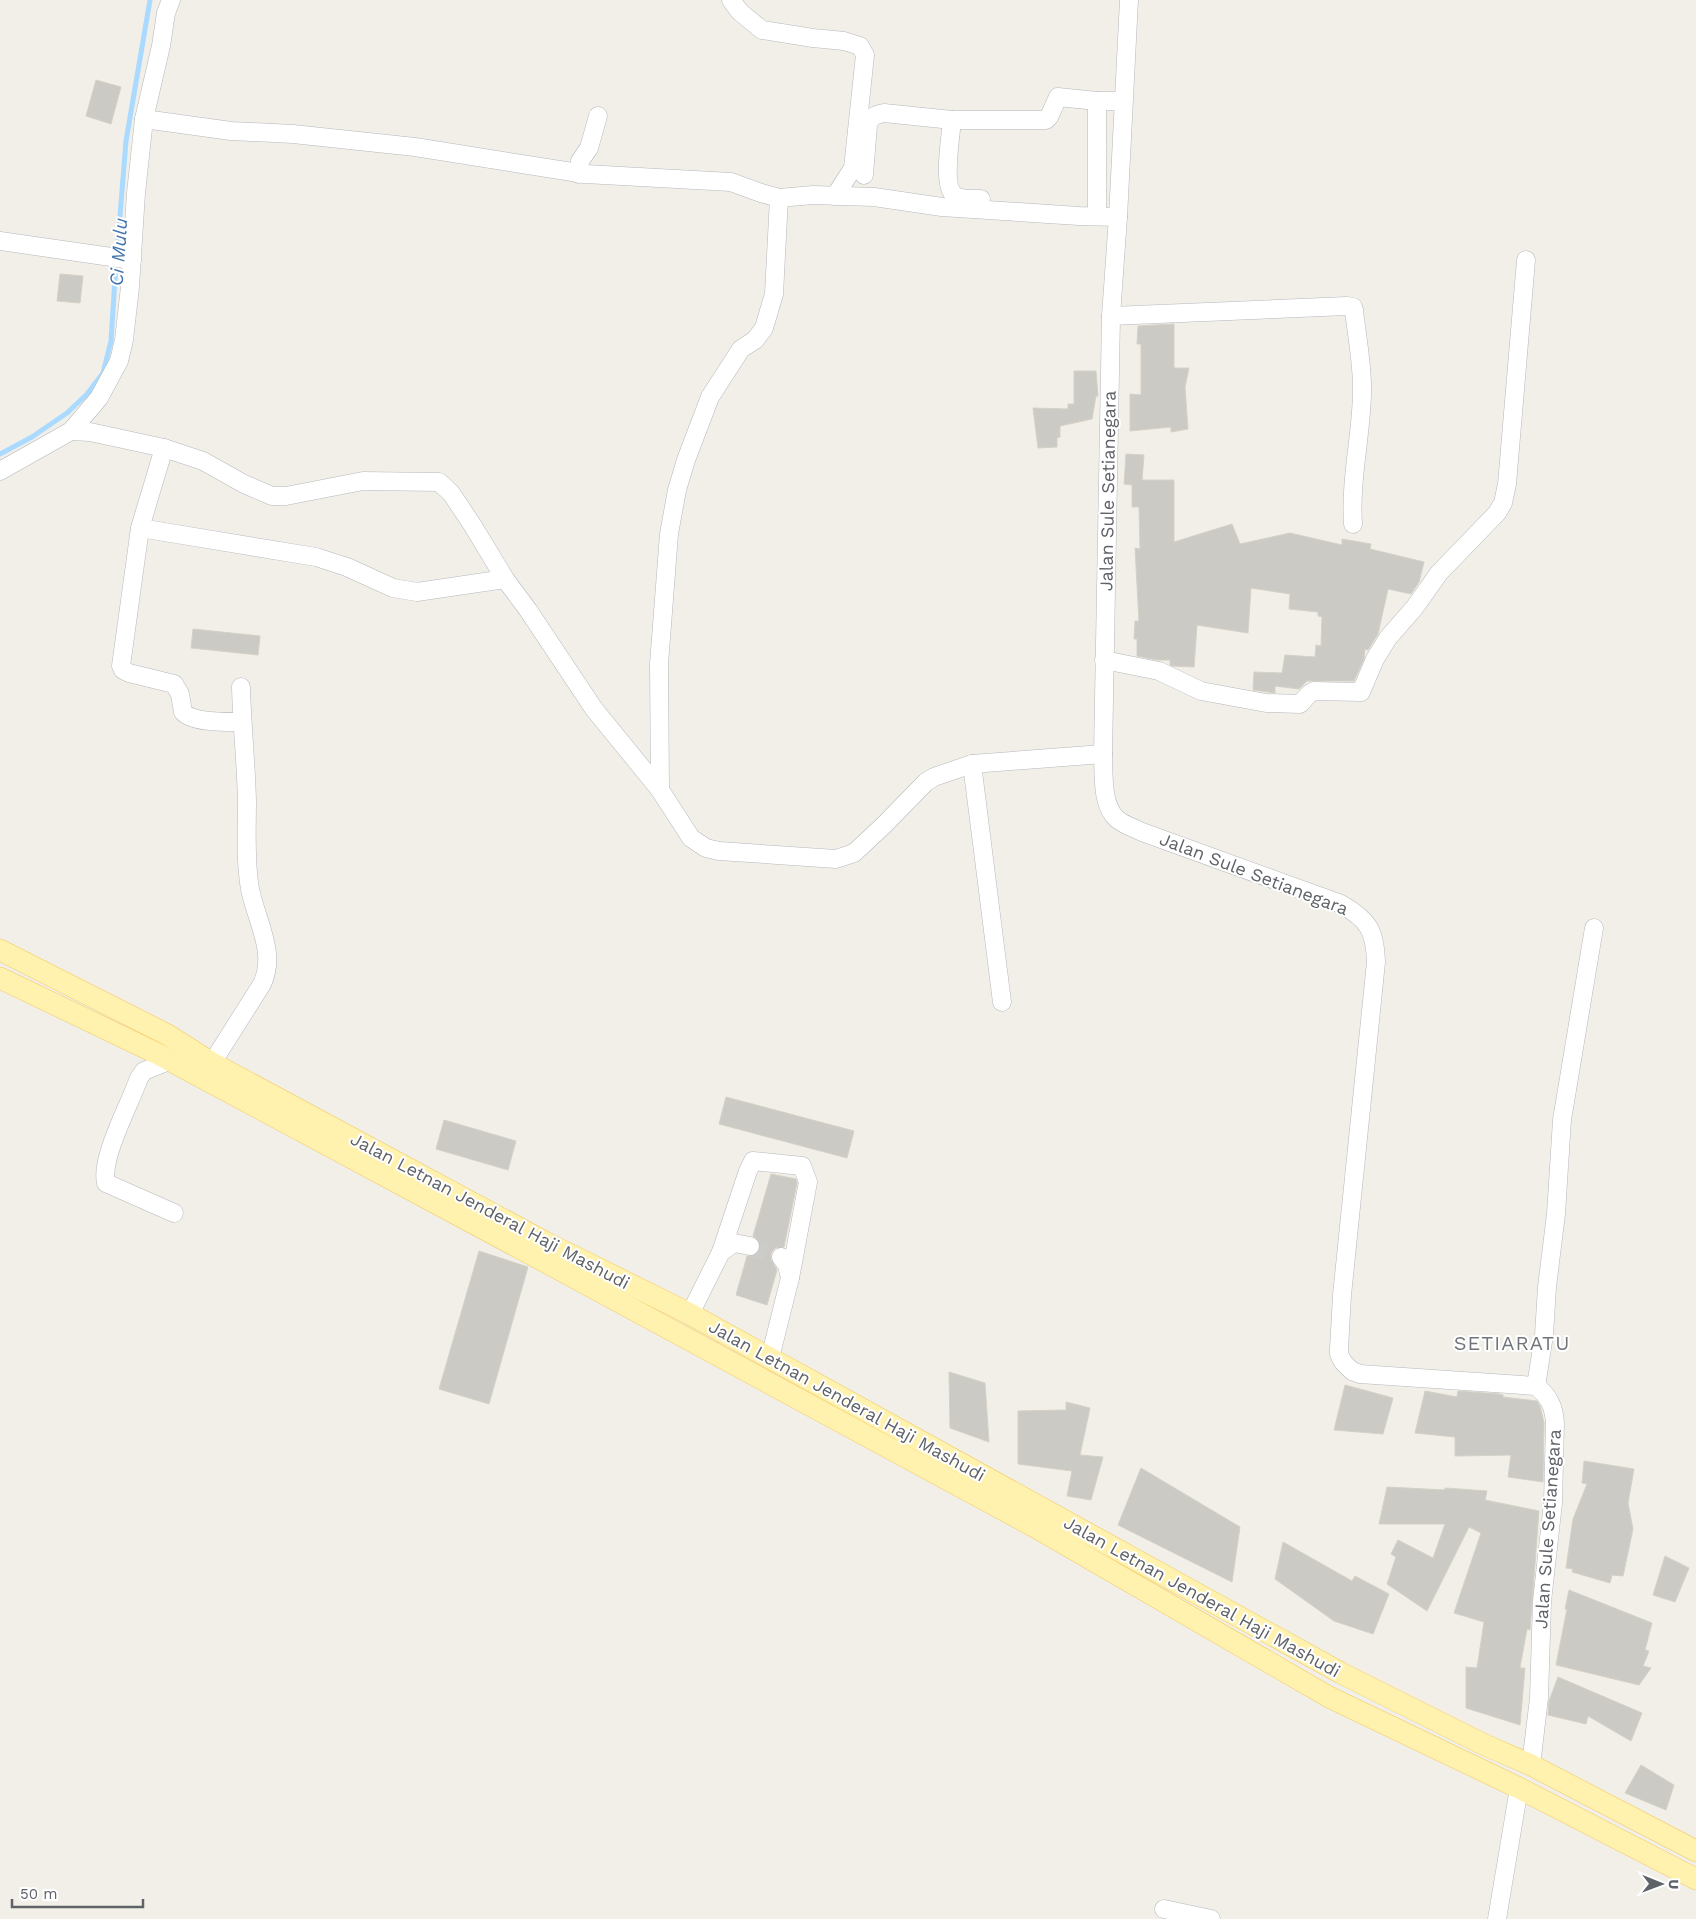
<svg xmlns="http://www.w3.org/2000/svg" width="1696" height="1919" viewBox="0 0 1696 1919" font-family="'Work Sans',sans-serif">
  <style>
    .lines { fill: none; stroke-linecap: round; stroke-linejoin: round }
    .stream { stroke: #aadaff; stroke-width: 5 }
    .building { fill: #cccac5; stroke: #d6d1c6 }
    .minor-tunnel { stroke: #ccccc8; stroke-width: 18; stroke-dasharray: 18 9; stroke-linecap: butt }
    .minor-casing { stroke: #b5b8bc; stroke-width: 19 }
    .major-casing { stroke: #f2c960; stroke-width: 22 }
    .minor { stroke: #fff; stroke-width: 18 }
    .major { stroke: #fff2af; stroke-width: 21 }
    .labels { text-anchor: middle; stroke-width: 4; stroke-linejoin: round; paint-order: stroke }
    .street-label { font-size: 18px; fill: #5f6368; stroke: #fff }
    .water-label { font-size: 19px; font-style: italic; fill: #4174aa; stroke: #fff }
    .quarter-label { font-size: 20px; letter-spacing: 1px; fill: #70757a; stroke: #fff }
  </style>
  <rect width="100%" height="100%" fill="#f1efe8"/>
  <g class="lines">
    <polyline class="stream" points="0,454 32,437 67,413 87,394 103,373 111,341 115,278 126,141 150,0"/>
  </g>
  <g class="building">
    <polygon points="96,80 121,87 111,124 86,116"/>
    <polygon points="60,274 83,276 80,303 57,301"/>
    <polygon points="1174,324 1174,368 1189,368 1185,387 1188,429 1171,432 1171,427 1130,431 1130,394 1141,395 1141,344 1137,344 1138,326"/>
    <polygon points="1074,371 1096,371 1098,396 1096,396 1092,419 1060,426 1060,437 1057,438 1057,447 1038,448 1033,408 1068,409 1068,404 1074,404"/>
    <polygon points="1126,454 1144,455 1142,480 1174,480 1174,542 1232,524 1240,544 1290,533 1342,545 1342,539 1371,544 1370,549 1424,562 1419,582 1411,594 1388,589 1378,634 1368,650 1365,649 1364,659 1354,681 1307,681 1299,689 1275,686 1275,693 1253,690 1254,672 1282,673 1285,655 1315,657 1316,645 1321,646 1322,617 1318,616 1318,612 1289,609 1290,594 1251,588 1248,633 1197,625 1194,667 1172,666 1170,665 1170,660 1157,660 1137,656 1137,639 1134,639 1135,621 1139,621 1135,548 1140,549 1139,507 1132,507 1132,485 1124,484"/>
    <polygon points="193,629 260,636 258,655 191,648"/>
    <polygon points="726,1097 854,1131 847,1158 719,1124"/>
    <polygon points="444,1120 516,1141 508,1170 436,1149"/>
    <polygon points="771,1174 796,1179 797,1183 784,1247 775,1248 771,1253 771,1259 777,1270 767,1305 736,1295 747,1256 754,1256 760,1248 760,1242 753,1236"/>
    <polygon points="479,1251 528,1267 489,1404 439,1389"/>
    <polygon points="949,1372 985,1383 989,1442 950,1428"/>
    <polygon points="1345,1385 1393,1398 1383,1434 1334,1430"/>
    <polygon points="1425,1391 1457,1397 1458,1391 1499,1394 1503,1395 1503,1397 1537,1401 1540,1406 1544,1423 1543,1482 1508,1477 1511,1455 1455,1456 1455,1437 1415,1433"/>
    <polygon points="1066,1402 1090,1408 1080,1455 1103,1457 1091,1500 1067,1496 1072,1471 1018,1464 1018,1411 1066,1410"/>
    <polygon points="1584,1461 1634,1469 1628,1503 1633,1529 1623,1576 1612,1575 1610,1583 1572,1572 1573,1569 1566,1568 1573,1519 1587,1484 1582,1483"/>
    <polygon points="1141,1468 1240,1527 1232,1582 1118,1525"/>
    <polygon points="1387,1487 1445,1490 1445,1488 1487,1491 1485,1500 1539,1511 1530,1630 1527,1629 1520,1668 1525,1668 1520,1725 1466,1708 1466,1667 1477,1668 1484,1622 1454,1613 1481,1533 1469,1527 1427,1611 1387,1584 1396,1557 1391,1554 1398,1540 1433,1558 1445,1524 1379,1524"/>
    <polygon points="1283,1542 1352,1581 1355,1576 1389,1594 1373,1634 1334,1621 1275,1579"/>
    <polygon points="1665,1556 1689,1568 1675,1602 1653,1595"/>
    <polygon points="1569,1590 1652,1623 1645,1650 1649,1651 1643,1666 1651,1668 1639,1685 1556,1665 1567,1609 1565,1609"/>
    <polygon points="1558,1677 1642,1713 1631,1741 1588,1716 1586,1724 1548,1715 1549,1701"/>
    <polygon points="1641,1765 1674,1785 1666,1810 1625,1793"/>
  </g>
  <g class="lines">
    <polyline class="minor-tunnel" points="750,1246 781,1257"/>
    <defs>
      <g id="minor">
        <polyline points="731,0 740,12 762,30 813,38 844,41 860,46 865,55 853,168 835,196"/>
        <path d="M 1129,0 L 1118,217 L 1111,316 L 1103,754 C 1104,773 1101,805 1117,819 C 1124,825 1134,828 1142,832 L 1341,904 C 1369,920 1375,931 1376,962 L 1342,1295 L 1339,1349 L 1339,1354 L 1343,1362 L 1352,1371 L 1360,1374 L 1536,1386 C 1549,1396 1554,1407 1555,1423 L 1553,1503 L 1542,1601 L 1539,1698 L 1531,1765"/>
        <polyline points="1097,101 1097,212"/>
        <polyline points="144,119 231,131 293,134 415,147 585,174 731,182 761,193 779,198 774,294 764,328 755,340 741,349 710,397 686,460 677,490 669,534 659,664 660,790"/>
        <path d="M 952,120 C 951,135 942,185 954,195 C 961,200 973,199 981,199"/>
        <polyline points="579,174 580,161 589,148 598,116"/>
        <path d="M 864,175 L 868,125 C 871,116 875,115 884,113 L 952,120 L 1046,120 L 1049,117 L 1058,97 L 1097,101 L 1123,101"/>
        <polyline points="779,198 813,195 874,197 942,207 1079,216 1118,217"/>
        <polyline points="0,241 132,260"/>
        <path d="M 1111,316 L 1347,306 L 1353,307 L 1354,310 C 1357,338 1363,367 1362,394 C 1361,437 1350,481 1353,524"/>
        <polyline points="71,431 90,432 164,448 203,461 244,484 272,496 286,496 363,481 439,482 451,493 473,526 505,579 528,610 594,709 660,790 691,838 706,848 719,851 836,859 854,853 883,826 926,782 934,777 972,764 1103,754"/>
        <path d="M 164,448 L 140,528 L 121,666 L 123,670 L 129,673 L 174,684 L 180,694 L 183,712 C 193,723 227,722 242,722"/>
        <polyline points="0,471 71,431 99,398 119,361 124,340 130,287 136,193 144,119 161,46 166,13 171,0"/>
        <polyline points="140,528 316,557 347,567 393,588 417,592 505,579"/>
        <polyline points="1104,660 1159,671 1201,691 1266,703 1300,704 1309,694 1314,691 1361,692 1375,659 1388,638 1415,607 1439,573 1497,513 1503,503 1507,484 1526,260"/>
        <polyline points="972,764 1002,1002"/>
        <path d="M 169,1061 L 144,1071 L 139,1078 C 130,1104 100,1158 106,1183 L 174,1213"/>
        <path d="M 212,1063 L 262,984 C 277,953 256,920 250,889 C 245,860 247,830 247,801 C 246,763 242,725 241,687"/>
        <polyline points="721,1252 748,1171 753,1161 802,1166 808,1182 790,1278"/>
        <polyline points="690,1314 721,1252 734,1243 750,1246"/>
        <polyline points="770,1358 790,1278 787,1265 781,1257"/>
        <polyline points="1536,1386 1544,1335 1547,1287 1556,1214 1562,1120 1594,928"/>
        <polyline points="1164,1909 1211,1919"/>
        <polyline points="1497,1919 1519,1788"/>
      </g>
      <g id="major">
        <polyline points="0,950 168,1035 212,1063 545,1242 690,1314 1341,1673 1485,1745 1531,1765 1696,1851"/>
        <polyline points="0,978 158,1054 540,1259 1035,1527 1329,1697 1519,1788 1696,1879"/>
      </g>
    </defs>
    <use href="#minor" class="minor-casing"/>
    <use href="#major" class="major-casing"/>
    <use href="#minor" class="minor"/>
    <use href="#major" class="major"/>
  </g>
  <g class="labels">
    <g class="street-label">
      <text transform="translate(1108 491) rotate(-89)" y="6">Jalan Sule Setianegara</text>
      <text transform="translate(1254 874) rotate(21)" y="6">Jalan Sule Setianegara</text>
      <text transform="translate(490 1211) rotate(28)" y="6">Jalan Letnan Jenderal Haji Mashudi</text>
      <text transform="translate(847 1401) rotate(29)" y="6">Jalan Letnan Jenderal Haji Mashudi</text>
      <text transform="translate(1548 1529) rotate(-86)" y="6">Jalan Sule Setianegara</text>
      <text transform="translate(1202 1597) rotate(29)" y="6">Jalan Letnan Jenderal Haji Mashudi</text>
    </g>
    <g class="water-label">
      <text transform="translate(118 252) rotate(-86)" y="7">Ci Mulu</text>
    </g>
    <g class="quarter-label">
      <text x="1512" y="1350">SETIARATU</text>
    </g>
  </g>
  <g transform="translate(1661 1884) rotate(91)" stroke="#ffffff" stroke-width="4" paint-order="stroke">
  <path d="M0-4L9 19L0 12L-9 19Z" fill="#5f6368"/>
  <text y="-8" font-size="14" font-weight="bold" text-anchor="middle" fill="#5f6368">U</text>
  </g>
  <path d="M12 1899v8h131v-8" fill="none" stroke="#5f6368" stroke-width="2.5"/>
  <text x="20" y="1899" font-size="15" fill="#5f6368" stroke="#ffffff" stroke-width="4" paint-order="stroke">50 m</text>
</svg>
